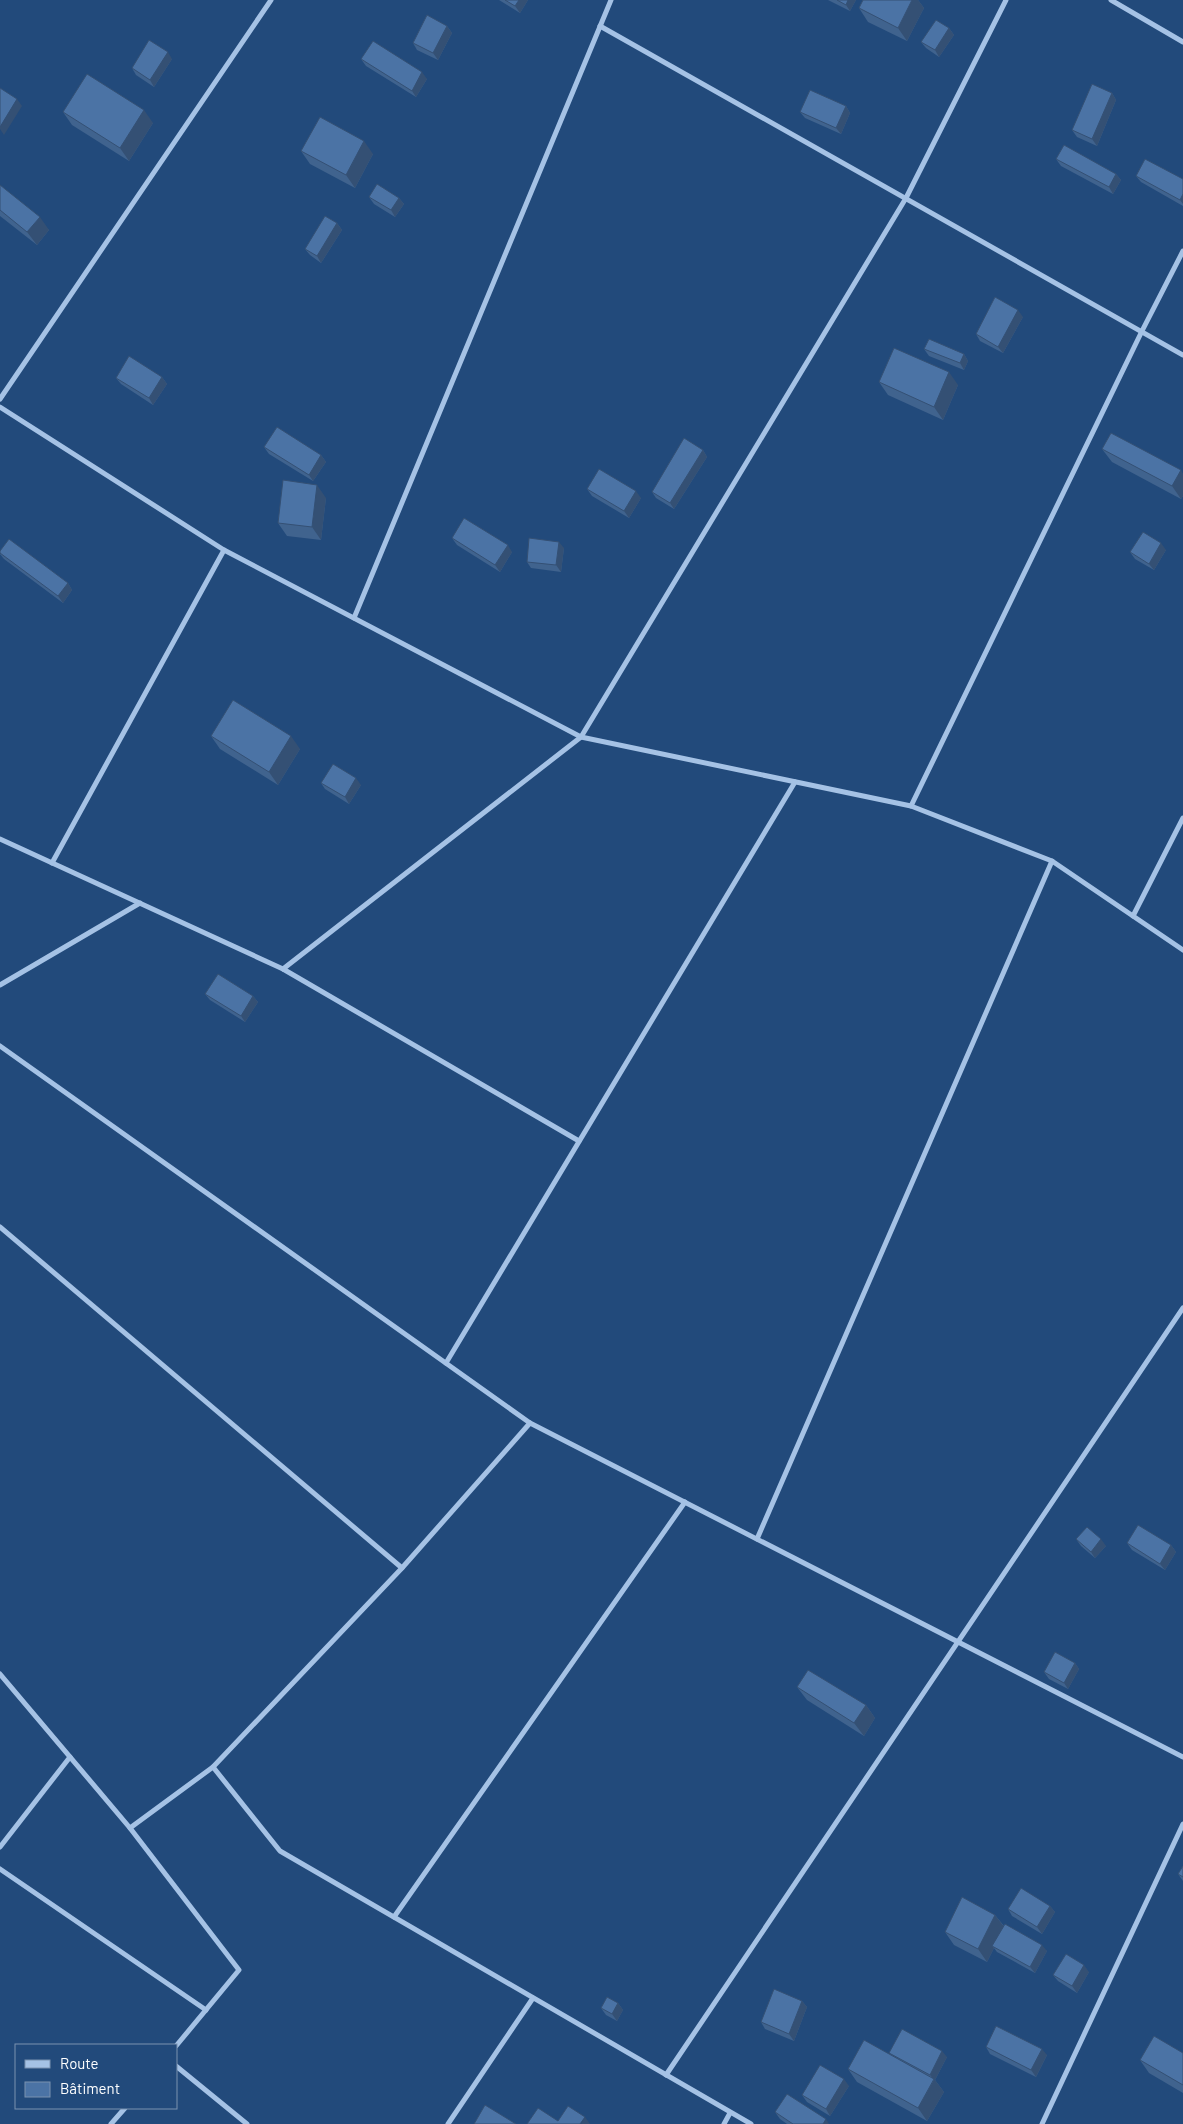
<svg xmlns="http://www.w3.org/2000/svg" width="1183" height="2124" viewBox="0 0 1183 2124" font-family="Barlow,sans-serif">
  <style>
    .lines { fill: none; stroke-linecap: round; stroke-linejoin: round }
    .minor { stroke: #a5c2e5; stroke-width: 5 }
    .wall { fill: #40638e }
    .shaded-wall { fill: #345074 }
    .building { fill: #4b73a5; stroke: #345074 }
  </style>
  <rect width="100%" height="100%" fill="#224a7b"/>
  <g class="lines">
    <g class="minor">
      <polyline points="1111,0 1183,42"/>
      <polyline points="600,26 1183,355"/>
      <polyline points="0,399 271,0"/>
      <polyline points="0,407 224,550 581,737 911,806 1052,861 1183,950"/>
      <polyline points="354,618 611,0"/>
      <polyline points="911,806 1142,331 1183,251"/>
      <polyline points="0,839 283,969 579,1141"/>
      <polyline points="52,863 224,550"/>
      <polyline points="1133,916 1183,818"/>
      <polyline points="283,969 581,737 906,198 1006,0"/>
      <polyline points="0,985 140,903"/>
      <polyline points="0,1046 530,1423 1183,1757"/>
      <polyline points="0,1227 402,1568"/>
      <polyline points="446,1363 795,782"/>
      <polyline points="757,1539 1052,861"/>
      <polyline points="0,1674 130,1828 239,1970 176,2046"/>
      <polyline points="213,1767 280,1851 751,2124"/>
      <polyline points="130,1828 213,1767 402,1568 530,1423"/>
      <polyline points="0,1847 70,1757"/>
      <polyline points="0,1869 206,2010"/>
      <polyline points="394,1917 685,1502"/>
      <polyline points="176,2066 247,2124"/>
      <polyline points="666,2075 1183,1308"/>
      <polyline points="111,2124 125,2108"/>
      <polyline points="448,2124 533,1998"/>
      <polyline points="724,2124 730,2113"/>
      <polyline points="1042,2124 1183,1824"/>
    </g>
  </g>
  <g class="wall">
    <polygon points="499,0 528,0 520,13"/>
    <polygon points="828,0 856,0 850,11"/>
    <polygon points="863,0 918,0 924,8 907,41 868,22 859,8"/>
    <polygon points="447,26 452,33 438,60 417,50 413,43"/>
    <polygon points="949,28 954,35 939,57 926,48 921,42"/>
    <polygon points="172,59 154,87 136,75 132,68"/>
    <polygon points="361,59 427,79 416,97 366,66"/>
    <polygon points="1112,93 1116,100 1097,146 1077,137 1072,130"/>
    <polygon points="846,106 850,113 841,134 805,118 800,112"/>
    <polygon points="63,112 153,123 129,161 72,125"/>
    <polygon points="301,151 373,154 355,188 310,164"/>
    <polygon points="1056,159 1116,174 1121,180 1113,194 1061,166"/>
    <polygon points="1136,176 1183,179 1183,206 1141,182"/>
    <polygon points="0,185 49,230 37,245 0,216"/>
    <polygon points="369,197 399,198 404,204 395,217 374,204"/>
    <polygon points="337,223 342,230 321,263 310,255 305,249"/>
    <polygon points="1023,317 1003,353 980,341 976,334"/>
    <polygon points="924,349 964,354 968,361 964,370 929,356"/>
    <polygon points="162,377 167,384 153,405 121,384 116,378"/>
    <polygon points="879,382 958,385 943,420 888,395"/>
    <polygon points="264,447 321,455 326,462 313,481 269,454"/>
    <polygon points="1102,449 1183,474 1183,496 1181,499 1112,462"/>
    <polygon points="703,450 707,457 674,509 656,498 652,492"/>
    <polygon points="587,489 641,498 629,518 592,496"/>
    <polygon points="326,498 321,540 287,536 278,523"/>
    <polygon points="452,538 512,552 500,572 457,545"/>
    <polygon points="564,548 561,572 531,568 527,562"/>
    <polygon points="1166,550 1154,570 1135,559 1130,552"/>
    <polygon points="0,551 68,583 72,590 63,603 4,559 0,554"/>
    <polygon points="211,736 300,749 278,785 220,749"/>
    <polygon points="321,783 361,785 349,804 325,789"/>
    <polygon points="205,994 253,996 258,1002 245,1022 210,1000"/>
    <polygon points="1076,1539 1106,1546 1095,1558 1081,1546"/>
    <polygon points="1127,1543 1171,1545 1176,1552 1165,1570 1132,1550"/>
    <polygon points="1075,1663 1079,1669 1068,1689 1049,1679 1044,1672"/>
    <polygon points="797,1687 866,1705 875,1718 864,1736 807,1700"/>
    <polygon points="1183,1866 1183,1881 1178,1874"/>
    <polygon points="1050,1906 1055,1912 1042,1934 1012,1916 1008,1909"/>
    <polygon points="995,1915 1004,1926 1047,1951 1035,1973 997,1952 994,1948 987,1962 954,1945 945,1932"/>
    <polygon points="1089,1972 1077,1993 1058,1981 1053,1975"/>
    <polygon points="802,2001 807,2007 794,2041 765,2029 761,2022"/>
    <polygon points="618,2003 623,2010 617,2021 606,2015 601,2008"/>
    <polygon points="986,2047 1047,2055 1036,2077 990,2054"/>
    <polygon points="1183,2053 1183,2093 1149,2073 1140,2060"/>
    <polygon points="889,2054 947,2057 935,2080 944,2092 927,2121 857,2082 848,2069"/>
    <polygon points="849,2086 830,2116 807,2102 802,2095"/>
    <polygon points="775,2112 829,2124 787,2124 780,2119"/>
  </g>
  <g class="shaded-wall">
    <polygon points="519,0 528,0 520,13 515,6"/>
    <polygon points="848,0 856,0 850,11 846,5"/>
    <polygon points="912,0 918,0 924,8 907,41 898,28"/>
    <polygon points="447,26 452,33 438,60 433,53"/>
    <polygon points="949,28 954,35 939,57 935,50"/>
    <polygon points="168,52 172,59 154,87 150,80"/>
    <polygon points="422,72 427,79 416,97 412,91"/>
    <polygon points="1112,93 1116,100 1097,146 1092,139"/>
    <polygon points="17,99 22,106 4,135 0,129 0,127"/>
    <polygon points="846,106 850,113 841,134 836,128"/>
    <polygon points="144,110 153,123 129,161 120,148"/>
    <polygon points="364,141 373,154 355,188 346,175"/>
    <polygon points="1116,174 1121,180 1113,194 1109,187"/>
    <polygon points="1183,194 1183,204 1180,200"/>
    <polygon points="399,198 404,204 395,217 391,210"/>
    <polygon points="40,217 49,230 37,245 27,232"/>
    <polygon points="337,223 342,230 321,263 317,256"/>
    <polygon points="1018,310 1023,317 1003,353 998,347"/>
    <polygon points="964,354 968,361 964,370 960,363"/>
    <polygon points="949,372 958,385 943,420 934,407"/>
    <polygon points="162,377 167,384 153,405 149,398"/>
    <polygon points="703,450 707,457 674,509 670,503"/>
    <polygon points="321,455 326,462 313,481 309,475"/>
    <polygon points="1181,470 1183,474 1183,496 1181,499 1172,486"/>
    <polygon points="317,485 326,498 321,540 312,527"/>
    <polygon points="636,491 641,498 629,518 624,511"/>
    <polygon points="559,542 564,548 561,572 556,565"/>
    <polygon points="1161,543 1166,550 1154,570 1149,564"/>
    <polygon points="508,545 512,552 500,572 495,565"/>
    <polygon points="68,583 72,590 63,603 58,596"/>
    <polygon points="291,736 300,749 278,785 269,772"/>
    <polygon points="356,778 361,785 349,804 345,797"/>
    <polygon points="253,996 258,1002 245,1022 241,1016"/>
    <polygon points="1101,1539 1106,1546 1095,1558 1091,1552"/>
    <polygon points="1171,1545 1176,1552 1165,1570 1160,1564"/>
    <polygon points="1075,1663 1079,1669 1068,1689 1064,1683"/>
    <polygon points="866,1705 875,1718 864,1736 854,1723"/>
    <polygon points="1050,1906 1055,1912 1042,1934 1037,1927"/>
    <polygon points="995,1915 1005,1928 992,1946 994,1948 987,1962 978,1949"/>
    <polygon points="1042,1945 1047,1951 1035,1973 1030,1967"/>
    <polygon points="1084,1965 1089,1972 1077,1993 1072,1986"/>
    <polygon points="802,2001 807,2007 794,2041 789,2034"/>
    <polygon points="618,2003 623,2010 617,2021 612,2014"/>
    <polygon points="1042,2049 1047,2055 1036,2077 1031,2070"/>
    <polygon points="942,2051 947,2057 935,2080 944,2092 927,2121 918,2108 934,2080 930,2075"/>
    <polygon points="844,2079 849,2086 830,2116 826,2109"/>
    <polygon points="585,2117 590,2124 581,2124"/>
    <polygon points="826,2119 829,2124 823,2124"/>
  </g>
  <g class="building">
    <polygon points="505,0 519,0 515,6"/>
    <polygon points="837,0 848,0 846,5"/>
    <polygon points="863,0 912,0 898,28 859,8"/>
    <polygon points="427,15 447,26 433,53 413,43"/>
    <polygon points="936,20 949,28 935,50 921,42"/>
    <polygon points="149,40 168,52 150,80 132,68"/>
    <polygon points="373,41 422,72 412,91 361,59"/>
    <polygon points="87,74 144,110 120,148 63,112"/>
    <polygon points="1092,84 1112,93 1092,139 1072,130"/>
    <polygon points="0,88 17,99 0,127"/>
    <polygon points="810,90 846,106 836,128 800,112"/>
    <polygon points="320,117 364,141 346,175 301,151"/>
    <polygon points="1064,145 1116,174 1109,187 1056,159"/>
    <polygon points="1145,159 1183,179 1183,194 1180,200 1136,176"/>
    <polygon points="377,184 399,198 391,210 369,197"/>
    <polygon points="0,185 40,217 27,232 0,210"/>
    <polygon points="325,216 337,223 317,256 305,249"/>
    <polygon points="995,297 1018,310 998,347 976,334"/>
    <polygon points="929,339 964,354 960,363 924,349"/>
    <polygon points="894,348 949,372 934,407 879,382"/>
    <polygon points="129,356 162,377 149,398 116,378"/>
    <polygon points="277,427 321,455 309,475 264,447"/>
    <polygon points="1111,433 1181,470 1172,486 1102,449"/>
    <polygon points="684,438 703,450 670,503 652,492"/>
    <polygon points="599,469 636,491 624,511 587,489"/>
    <polygon points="283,480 317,485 312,527 278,523"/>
    <polygon points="464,518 508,545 495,565 452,538"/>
    <polygon points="1143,532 1161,543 1149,564 1130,552"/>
    <polygon points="529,538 559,542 556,565 527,562"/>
    <polygon points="9,539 68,583 58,596 0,553 0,551"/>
    <polygon points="233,700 291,736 269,772 211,736"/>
    <polygon points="333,764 356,778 345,797 321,783"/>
    <polygon points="218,974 253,996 241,1016 205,994"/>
    <polygon points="1138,1525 1171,1545 1160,1564 1127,1543"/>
    <polygon points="1087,1527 1101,1539 1091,1552 1076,1539"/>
    <polygon points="1055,1652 1075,1663 1064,1683 1044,1672"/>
    <polygon points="808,1670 866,1705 854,1723 797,1687"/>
    <polygon points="1183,1866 1183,1877 1178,1874"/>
    <polygon points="1021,1888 1050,1906 1037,1927 1008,1909"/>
    <polygon points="962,1897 995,1915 978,1949 945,1932"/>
    <polygon points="1005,1924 1042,1945 1030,1967 992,1946"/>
    <polygon points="1066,1954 1084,1965 1072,1986 1053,1975"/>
    <polygon points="774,1989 802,2001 789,2034 761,2022"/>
    <polygon points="607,1997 618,2003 612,2014 601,2008"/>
    <polygon points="996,2026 1042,2049 1031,2070 986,2047"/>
    <polygon points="902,2029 942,2051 930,2075 889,2053"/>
    <polygon points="1154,2036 1183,2053 1183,2085 1140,2060"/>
    <polygon points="864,2040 934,2079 918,2108 848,2069"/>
    <polygon points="820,2065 844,2079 826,2109 802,2095"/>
    <polygon points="787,2094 826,2119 823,2124 793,2124 775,2112"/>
    <polygon points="485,2105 516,2124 474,2124"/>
    <polygon points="568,2106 585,2117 580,2124 527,2124 538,2108 558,2121"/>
  </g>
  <rect x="15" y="2044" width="162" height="65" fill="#224a7b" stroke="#7a92b0"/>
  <rect x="25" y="2060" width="25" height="8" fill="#a5c2e5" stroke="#7a92b0"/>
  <text x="60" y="2069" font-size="15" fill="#ffffff">Route</text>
  <rect x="25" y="2082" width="25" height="15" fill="#4b73a5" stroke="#7a92b0"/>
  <text x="60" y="2094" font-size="15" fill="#ffffff">Bâtiment</text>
</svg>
